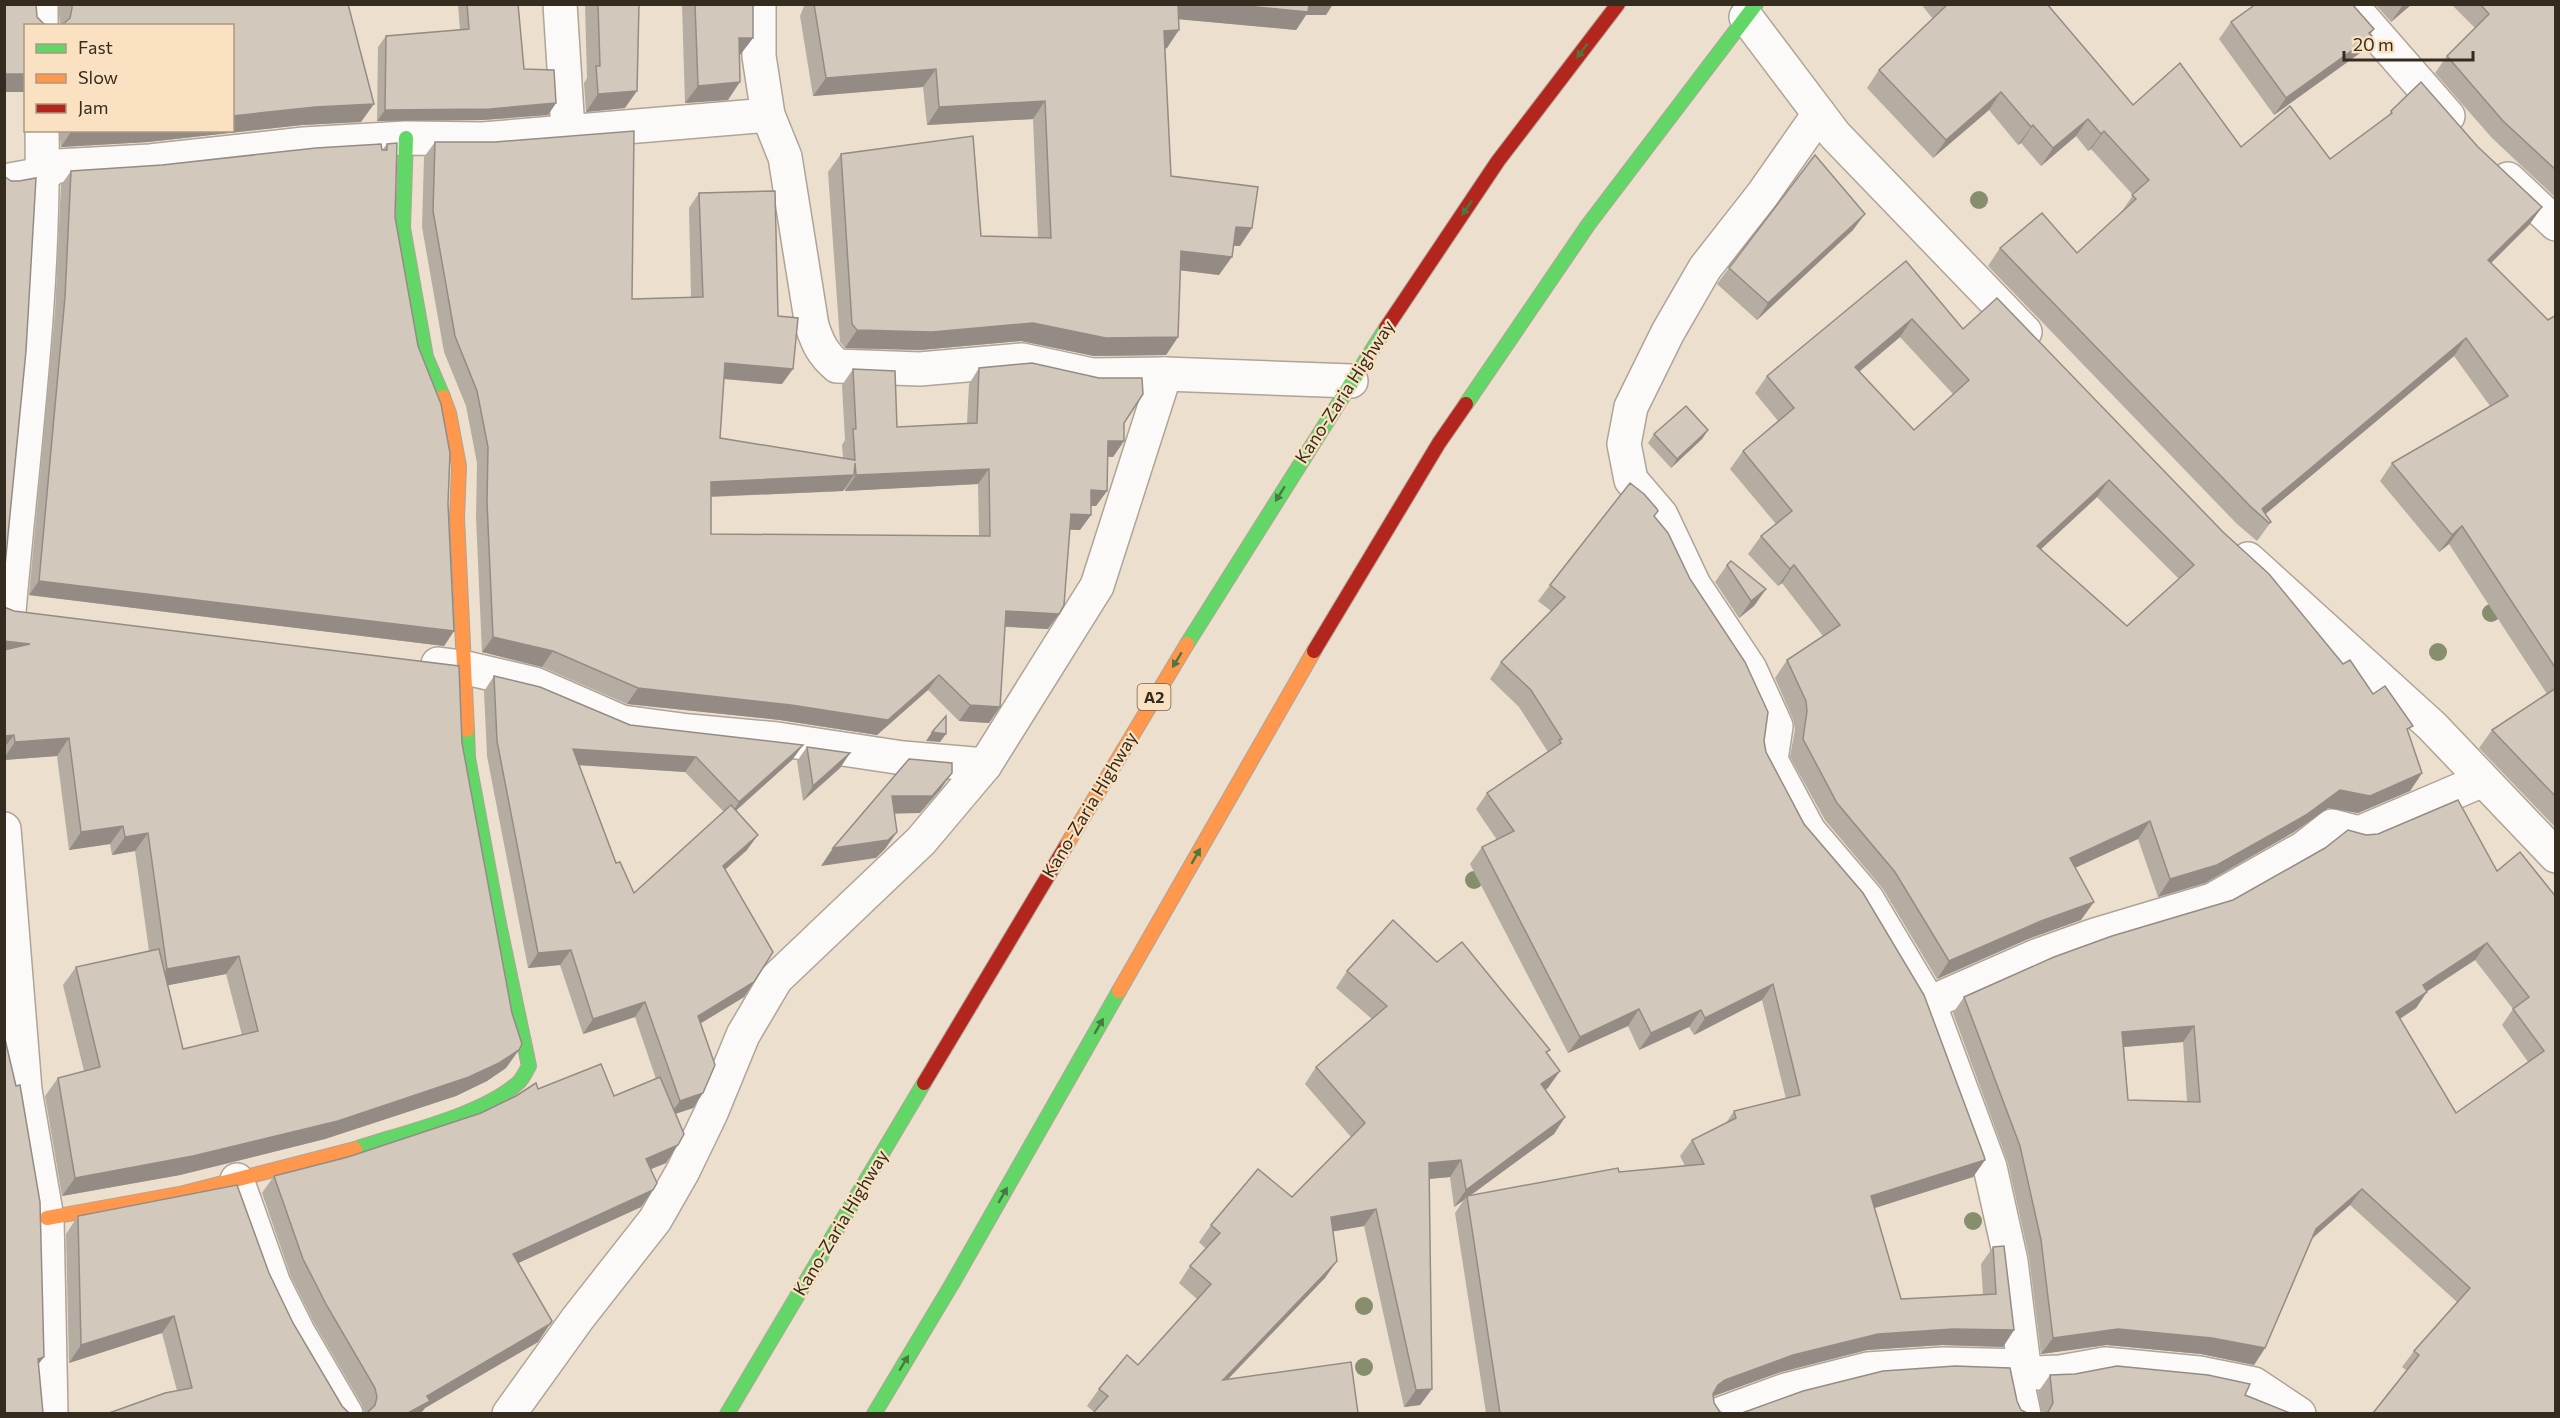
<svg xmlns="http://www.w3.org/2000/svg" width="2560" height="1418" viewBox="0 0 2560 1418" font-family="Commissioner,sans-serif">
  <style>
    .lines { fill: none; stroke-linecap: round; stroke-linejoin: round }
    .street-casing { stroke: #aea497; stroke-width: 36 }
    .fast-casing { stroke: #aea497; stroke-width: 16 }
    .slow-casing { stroke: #aea497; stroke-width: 16 }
    .jam-casing { stroke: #aea497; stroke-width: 16 }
    .street { stroke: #fcfaf8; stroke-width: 33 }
    .fast { stroke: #63d668; stroke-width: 14 }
    .slow { stroke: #ff974d; stroke-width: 14 }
    .jam { stroke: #b3261e; stroke-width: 14 }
    .tree { fill: #878e6d }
    .wall { fill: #b5aca2; fill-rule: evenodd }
    .shaded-wall { fill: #948c84 }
    .building { fill: #d3c8bc; stroke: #948c84; stroke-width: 1.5; fill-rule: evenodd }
    .oneway { fill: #4a7840 }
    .labels { text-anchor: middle; stroke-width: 4.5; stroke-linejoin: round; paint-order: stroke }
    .shield { fill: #f9e1c1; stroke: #706250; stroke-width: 1.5 }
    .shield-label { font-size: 16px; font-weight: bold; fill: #352c20 }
    .street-label { font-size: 18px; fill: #352c20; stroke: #f9e1c1 }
  </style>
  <rect width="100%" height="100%" fill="#ecdfce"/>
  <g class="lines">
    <defs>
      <g id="street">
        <polyline points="41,4 41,26"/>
        <polyline points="560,4 568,130"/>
        <path d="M 759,4 L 759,56 L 768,115 L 785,157 L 812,326 C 818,344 823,354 837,366 L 920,369 L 1022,360 L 1092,375 L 1165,374 L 1351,381"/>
        <polyline points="2350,4 2448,116"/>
        <polyline points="1746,17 1835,135 2025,332"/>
        <polyline points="1819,114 1763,194 1705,268 1668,332 1631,407 1624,444 1631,480 1661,515 1694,585 1750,669 1776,726 1771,760 1809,831 1867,899 1929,1003 1990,1167 2011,1261 2024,1366"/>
        <polyline points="2508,179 2556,224"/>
        <polyline points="4,181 43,174 57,166 150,161 304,144 406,138 483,139 768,115"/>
        <polyline points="2248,559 2432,726 2556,856"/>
        <path d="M 9,611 C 23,451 45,291 42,130"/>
        <polyline points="438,664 462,667 535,684 622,722 689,731 777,739 903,758 985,765"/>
        <polyline points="4,829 25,1090 47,1218 51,1414"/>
        <polyline points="1929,1003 2036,956 2095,935 2212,900 2304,848 2332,826 2359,833 2483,780"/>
        <polyline points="237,1180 274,1284 298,1332 346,1414"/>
        <polyline points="2014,1367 2024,1414"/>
        <polyline points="509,1414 578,1318 655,1220 683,1171 711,1113 743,1035 776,979 921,841 985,765 1097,586 1165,374"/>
        <polyline points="1720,1414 1786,1390 1868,1369 1943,1364 2024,1366 2036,1373 2060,1372 2105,1364 2199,1373 2254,1384 2299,1414"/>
      </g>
      <g id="fast">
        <polyline points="406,138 403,228 426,357 443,397"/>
        <polyline points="1466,404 1588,225 1756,4"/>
        <polyline points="1187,644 1386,328"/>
        <path d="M 355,1149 C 402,1133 484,1115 519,1082 C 523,1078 526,1071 529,1066 L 498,919 L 468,758 L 467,730"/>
        <polyline points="727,1414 924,1083"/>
        <polyline points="874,1414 952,1284 1119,991"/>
      </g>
      <g id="slow">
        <polyline points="443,397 449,413 459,466 457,518 467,730"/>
        <polyline points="1066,846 1187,644"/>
        <polyline points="1119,991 1314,651"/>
        <polyline points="47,1218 184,1193 355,1149"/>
      </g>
      <g id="jam">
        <polyline points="1386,328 1498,161 1618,4"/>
        <polyline points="1314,651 1439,443 1466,404"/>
        <polyline points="924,1083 1066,846"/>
      </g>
    </defs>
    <use href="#street" class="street-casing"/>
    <use href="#fast" class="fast-casing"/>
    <use href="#slow" class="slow-casing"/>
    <use href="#jam" class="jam-casing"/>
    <use href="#street" class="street"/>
    <use href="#fast" class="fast"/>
    <use href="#slow" class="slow"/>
    <use href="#jam" class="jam"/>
  </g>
  <g class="tree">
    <circle cx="1979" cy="200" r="9"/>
    <circle cx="2491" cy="613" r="9"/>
    <circle cx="2438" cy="652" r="9"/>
    <circle cx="1474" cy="880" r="9"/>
    <circle cx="1973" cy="1221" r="9"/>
    <circle cx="1364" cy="1306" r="9"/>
    <circle cx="1364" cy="1367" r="9"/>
  </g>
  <g class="wall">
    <polygon points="58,4 348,4 361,122 302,125 148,142 61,147 59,130 232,130 60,25"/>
    <polygon points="458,4 520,4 518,5 524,69 556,103 548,115 482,120 377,121 378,47 386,36 460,30"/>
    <polygon points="585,4 639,4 625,108 586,112 584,83 587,78"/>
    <polygon points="682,4 753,4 753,38 740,55 728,100 685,103"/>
    <polygon points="805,4 1333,4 1326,15 1306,15 1296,30 1179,19 1167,48 1165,49 1171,176 1240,246 1233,246 1219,275 1180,270 1178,337 1166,355 1094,356 1021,341 920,350 845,348 840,342 828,172 841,154 981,236 1038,238 1033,119 927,125 923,87 813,96 800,16"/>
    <polygon points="1921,4 2047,4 2133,105 2241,147 2330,159 2388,117 2391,111 2478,147 2542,207 2529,225 2491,263 2548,320 2556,315 2556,828 2479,748 2492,730 2547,694 2449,544 2439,552 2380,481 2392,463 2490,406 2454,356 2265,514 2271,522 2257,541 2237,524 1988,266 2000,248 2077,253 2120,214 2133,195 2091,149 2088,151 2076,136 2041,166 2021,143 2018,145 1989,110 1933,158 1867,88 1879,70 1933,19"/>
    <polygon points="2375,4 2412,4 2391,22"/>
    <polygon points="2451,4 2556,4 2556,198 2492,138 2435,73 2447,56 2475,28"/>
    <polygon points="2231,22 2374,29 2370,34 2372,36 2360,53 2274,115 2219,39"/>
    <path d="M 435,142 L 632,299 L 691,297 L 689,208 L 699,193 L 778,316 L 782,384 L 724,379 L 720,438 L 843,458 L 842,445 L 845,440 L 842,385 L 853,369 L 897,427 L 967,423 L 969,384 L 979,368 L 1124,423 L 1124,441 L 1113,457 L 1108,456 L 1107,491 L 1096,506 L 1091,506 L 1091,515 L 1080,530 L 1070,530 L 1048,629 L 1005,627 L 1000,707 L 989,723 L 959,721 L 928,690 L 877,735 L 780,720 L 627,704 L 542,667 L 482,652 L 476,518 L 477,463 L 466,406 L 444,352 L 422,227 L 424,157 ZM 978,484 L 979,536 L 711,534 L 711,497 L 843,491 L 845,489 L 845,491 Z"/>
    <polygon points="387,144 395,217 418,346 448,504 454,631 444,646 29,595 55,312 61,185 71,171 382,150"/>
    <polygon points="1853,230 1757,320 1717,284 1729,268"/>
    <path d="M 1906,261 L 1963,329 L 2343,664 L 2373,694 L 2408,732 L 2422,773 L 2410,791 L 2358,813 L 2328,808 L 2294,832 L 2205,883 L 2158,897 L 2138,839 L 2075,868 L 2081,920 L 2028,939 L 1937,979 L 1883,889 L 1825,820 L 1790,757 L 1795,729 L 1793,719 L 1775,678 L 1787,660 L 1823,636 L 1782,583 L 1778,586 L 1748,554 L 1761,536 L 1776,524 L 1730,469 L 1743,451 L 1778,421 L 1755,393 L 1767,376 ZM 1900,337 L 1953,394 L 1914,430 L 1859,372 ZM 2097,497 L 2179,579 L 2127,626 L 2041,549 Z"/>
    <polygon points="1708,430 1702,439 1671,468 1648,443 1654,434"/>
    <polygon points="1654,517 1764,741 1766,752 1985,1160 1973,1177 1874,1208 1901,1299 1983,1295 1981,1264 1993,1247 2014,1330 2003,1347 1942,1345 1867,1350 1781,1372 1713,1396 1714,1403 1720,1412 1723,1413 1486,1413 1455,1213 1464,1200 1454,1207 1450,1177 1429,1179 1432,1389 1420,1405 1404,1407 1364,1226 1333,1231 1325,1278 1094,1412 1087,1406 1099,1389 1138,1365 1197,1299 1179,1283 1190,1266 1206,1249 1199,1242 1211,1225 1292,1197 1351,1137 1305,1084 1316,1067 1372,1019 1336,988 1347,971 1437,962 1547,1054 1548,1088 1545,1090 1565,1117 1554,1134 1469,1196 1619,1172 1685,1166 1680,1156 1692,1140 1726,1123 1734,1111 1786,1099 1762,1000 1694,1035 1689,1027 1639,1050 1628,1026 1568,1053 1470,864 1482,847 1497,840 1476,809 1487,793 1548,752 1519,707 1490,679 1501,662 1551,611 1538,601 1550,585"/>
    <polygon points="1727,565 1766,589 1754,606 1739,618 1715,582"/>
    <path d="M 4,607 L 14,611 L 462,743 L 506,1068 L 487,1081 L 456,1096 L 325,1139 L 180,1175 L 62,1196 L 45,1096 L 58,1078 L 84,1071 L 63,985 L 76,967 L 149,951 L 135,851 L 112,855 L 110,844 L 69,850 L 57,756 L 4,760 ZM 226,974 L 242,1035 L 183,1049 L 168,985 Z"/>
    <path d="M 494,676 L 630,725 L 803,745 L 792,760 L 736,810 L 747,850 L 725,870 L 754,982 L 744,997 L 701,1023 L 703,1093 L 693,1108 L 675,1114 L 666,1163 L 651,1169 L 641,1207 L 518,1263 L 552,1321 L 538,1342 L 425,1408 L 421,1413 L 364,1413 L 362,1405 L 314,1323 L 291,1277 L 262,1193 L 274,1176 L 348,1157 L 481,1113 L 538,1089 L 614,1096 L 656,1079 L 635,1017 L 583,1034 L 560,965 L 528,968 L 487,756 L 484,691 ZM 579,765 L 685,772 L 724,812 L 634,893 L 616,863 Z"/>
    <polygon points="807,747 850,753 840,768 803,801 797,761"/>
    <path d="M 2497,871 L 2556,897 L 2556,1413 L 2406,1370 L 2402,1367 L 2414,1351 L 2457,1302 L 2350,1205 L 2312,1239 L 2265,1348 L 2254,1365 L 2201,1354 L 2107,1345 L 2041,1354 L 2029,1257 L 2008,1163 L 1953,1013 L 1964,997 ZM 2475,960 L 2513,1009 L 2502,1025 L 2528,1062 L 2456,1113 L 2400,1019 L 2416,1008 L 2427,991 ZM 2183,1042 L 2187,1101 L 2128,1100 L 2124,1047 Z"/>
    <polygon points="78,1216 269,1273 293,1323 342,1406 349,1413 177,1391 162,1333 69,1363 66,1234"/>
    <polygon points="2050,1375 2245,1395 2290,1413 2041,1413 2038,1392"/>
  </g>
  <g class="shaded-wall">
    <polygon points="1175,4 1333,4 1326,15 1306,15 1296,30 1165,18"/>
    <polygon points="2404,4 2412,4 2391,22 2403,5"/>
    <polygon points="2374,29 2366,40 2372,36 2360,53 2274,115 2286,98"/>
    <polygon points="1179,30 1167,48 1152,49 1164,31"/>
    <polygon points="739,38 753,38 740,55 727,56"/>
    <polygon points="936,69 923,87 813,96 826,78"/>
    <rect x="4" y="74" width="22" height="18"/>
    <polygon points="740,82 728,100 685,103 698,86"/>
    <polygon points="637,91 625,108 586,112 598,94"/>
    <polygon points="2001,92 1989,110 1933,158 1946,140"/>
    <polygon points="1045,101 1033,119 927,125 939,107"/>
    <polygon points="556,103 548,115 482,120 377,121 385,110"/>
    <polygon points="374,104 361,122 302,125 148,142 61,147 72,130 232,130 232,116 315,107"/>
    <polygon points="2088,119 2076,136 2041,166 2053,148"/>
    <polygon points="2033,125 2021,143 2018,145 2031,127"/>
    <polygon points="2104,131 2091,149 2088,151 2101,134"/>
    <polygon points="2542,207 2529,225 2476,278 2488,260"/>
    <polygon points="1865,214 1853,230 1757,320 1768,303"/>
    <polygon points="1236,227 1252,228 1240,246 1223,245"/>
    <polygon points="1181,251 1232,257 1219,275 1169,269"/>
    <polygon points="1912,319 1900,337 1843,385 1855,367"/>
    <polygon points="1033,323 1178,337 1166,355 1094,356 1021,341 920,350 845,348 857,330"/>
    <polygon points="2466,338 2454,356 2262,517 2262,509"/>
    <polygon points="725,363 793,369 782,384 714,378"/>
    <polygon points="1708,430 1702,439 1671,468 1677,459"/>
    <polygon points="1108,441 1124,441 1113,457 1097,456"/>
    <polygon points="989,469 978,484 845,491 856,475"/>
    <polygon points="854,475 843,491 700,497 711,482"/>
    <polygon points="2109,480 2097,497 2025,564 2037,546"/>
    <polygon points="1091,490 1107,491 1096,506 1080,506"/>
    <polygon points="1071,514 1091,515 1080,530 1060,529"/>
    <polygon points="2462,526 2449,544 2439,552 2452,535"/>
    <polygon points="1794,565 1782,583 1778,586 1790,569"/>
    <polygon points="39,581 454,631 444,646 29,595"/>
    <polygon points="1766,589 1754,606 1739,618 1751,601"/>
    <polygon points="1006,611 1059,614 1048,629 995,626"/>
    <polygon points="493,637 553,651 542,667 482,652"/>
    <polygon points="4,641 30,644 4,661"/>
    <polygon points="939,675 928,690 877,735 780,720 627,704 638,688 791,705"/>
    <polygon points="970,705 1000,707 989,723 959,721"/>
    <polygon points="932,732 946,734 940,742 926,741"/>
    <polygon points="14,735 4,748 4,736"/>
    <polygon points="69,738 57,756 4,760 4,758 15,742"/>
    <polygon points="803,745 792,760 729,817 739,802"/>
    <polygon points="573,749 696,757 685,772 562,764"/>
    <polygon points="850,753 840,768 803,801 813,786"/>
    <polygon points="952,773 940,790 920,813 880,814 892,796"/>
    <polygon points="2422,773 2410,791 2358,813 2328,808 2294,832 2205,883 2158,897 2170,879 2340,790"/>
    <polygon points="2150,821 2138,839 2057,876 2070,858"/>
    <polygon points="123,826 110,844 69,850 81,832"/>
    <polygon points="897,832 885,849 876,858 821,866 833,848"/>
    <polygon points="148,833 135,851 112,855 125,837"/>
    <polygon points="758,835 747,850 712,881 723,866"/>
    <polygon points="2094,902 2081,920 2028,939 1937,979 1949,961 2041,921"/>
    <polygon points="2487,943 2475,960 2411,1002 2423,985"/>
    <polygon points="571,950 560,965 528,968 538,953"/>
    <polygon points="239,956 226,974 154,988 167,969"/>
    <polygon points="754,982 744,997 688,1031 698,1016"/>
    <polygon points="1773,984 1762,1000 1694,1035 1705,1018"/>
    <polygon points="2427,992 2416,1008 2384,1029 2396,1012"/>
    <polygon points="645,1002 635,1017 583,1034 593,1019"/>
    <polygon points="1639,1009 1628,1026 1568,1053 1580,1037"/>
    <polygon points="1701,1010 1689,1027 1639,1050 1651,1033"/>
    <polygon points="2194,1026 2183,1042 2111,1048 2122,1032"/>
    <polygon points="519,1050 506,1068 487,1081 456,1096 325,1139 180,1175 62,1196 75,1178"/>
    <polygon points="1560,1071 1548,1088 1529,1101 1541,1084"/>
    <polygon points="703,1093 693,1108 669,1116 680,1101"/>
    <polygon points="1565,1117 1554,1134 1467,1198 1467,1196 1464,1200 1454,1207 1466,1190"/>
    <polygon points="678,1145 666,1163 634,1176 646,1159"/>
    <polygon points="1461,1160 1450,1177 1417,1180 1429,1163"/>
    <polygon points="1985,1160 1973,1177 1859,1213 1871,1196"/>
    <polygon points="2362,1189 2350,1205 2304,1245 2316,1229"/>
    <polygon points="653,1190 641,1207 501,1271 513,1254"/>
    <polygon points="1376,1209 1364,1226 1319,1234 1331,1217"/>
    <polygon points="1337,1261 1325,1278 1211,1397 1223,1380"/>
    <polygon points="174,1316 162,1333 69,1363 81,1345"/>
    <polygon points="550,1324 538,1342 425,1408 421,1413 408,1413 427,1396"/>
    <polygon points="1953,1329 2014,1330 2003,1347 1942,1345 1867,1350 1781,1372 1714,1396 1706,1402 1718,1385 1725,1380 1793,1355 1878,1334"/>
    <polygon points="2118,1329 2212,1338 2265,1348 2254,1365 2201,1354 2107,1345 2041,1354 2053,1338"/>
    <polygon points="44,1357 31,1374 38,1359"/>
    <polygon points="1432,1389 1420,1405 1404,1407 1416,1390"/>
  </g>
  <g class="building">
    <polygon points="4,4 36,4 37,17 44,24 50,26 26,26 26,74 4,74"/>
    <polygon points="72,4 348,4 374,104 315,107 232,116 232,26 57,26 63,24 70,18 72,8"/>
    <polygon points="467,4 518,4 524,69 554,70 556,103 490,109 385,110 386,36 469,29"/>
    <polygon points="598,4 639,4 637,91 598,94 596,66 600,66"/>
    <polygon points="695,4 753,4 753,38 739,38 740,82 698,86"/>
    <polygon points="814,4 1178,4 1179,30 1164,31 1171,176 1258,187 1252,228 1236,227 1232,257 1181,251 1178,337 1106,338 1033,323 932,332 857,330 852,324 841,154 973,136 981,236 1051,238 1045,101 939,107 936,69 826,78"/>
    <polygon points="1225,4 1309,4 1308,12"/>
    <polygon points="1948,4 2047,4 2133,105 2180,63 2241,147 2290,106 2330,159 2392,113 2391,111 2421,82 2478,147 2542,207 2488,260 2548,320 2556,315 2556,669 2462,526 2452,535 2392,463 2508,396 2466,338 2262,509 2271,522 2269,523 2250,506 2000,248 2042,213 2077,253 2136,199 2132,195 2149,180 2104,131 2101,134 2088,119 2053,148 2033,125 2031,127 2001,92 1946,140 1879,70"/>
    <polygon points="2256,4 2352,4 2374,29 2369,33 2372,36 2286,98 2231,22"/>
    <polygon points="2480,4 2556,4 2556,170 2503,121 2447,56 2489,14"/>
    <path d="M 634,131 L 632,299 L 703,297 L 699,193 L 775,191 L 778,316 L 798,318 L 793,369 L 725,363 L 720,438 L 855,460 L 853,429 L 856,429 L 853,369 L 895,371 L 897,427 L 977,423 L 979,368 L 1032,363 L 1099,378 L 1142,378 L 1143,394 L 1124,423 L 1124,441 L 1108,441 L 1107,491 L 1091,490 L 1091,515 L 1071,514 L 1064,605 L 1059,614 L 1006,611 L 1000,707 L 970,705 L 939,675 L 888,720 L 791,705 L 638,688 L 553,651 L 493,637 L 487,502 L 488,447 L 477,391 L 455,336 L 433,211 L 435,142 L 495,142 ZM 855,463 L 856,475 L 989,469 L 990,536 L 711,534 L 711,482 L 854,475 Z"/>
    <polygon points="397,143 395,217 418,346 441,404 450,453 448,504 454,631 39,581 65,297 71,171 162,165 316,148 381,144 382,150 387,150 387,144"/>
    <polygon points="1815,155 1865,214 1768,303 1729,268"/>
    <polygon points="4,176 11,181 19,181 36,178 26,351 4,576"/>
    <path d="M 1906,261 L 1963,329 L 1997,298 L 2223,532 L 2269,574 L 2343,664 L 2350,660 L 2373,694 L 2385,686 L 2413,726 L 2407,729 L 2422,773 L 2370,796 L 2340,790 L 2306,815 L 2217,865 L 2170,879 L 2150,821 L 2070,858 L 2094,902 L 2041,921 L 1949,961 L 1895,872 L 1837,803 L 1803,739 L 1807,711 L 1806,701 L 1787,660 L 1840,625 L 1794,565 L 1790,569 L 1761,536 L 1792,511 L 1743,451 L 1794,408 L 1767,376 ZM 1912,319 L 1969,380 L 1914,430 L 1855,367 ZM 2109,480 L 2194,565 L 2127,626 L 2037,546 Z"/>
    <polygon points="1686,406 1708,430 1677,459 1654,434"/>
    <polygon points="1630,483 1644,494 1657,509 1658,511 1654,516 1668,533 1690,579 1745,662 1768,712 1764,741 1766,752 1804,824 1863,893 1924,995 1984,1156 1985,1160 1871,1196 1901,1299 1996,1294 1993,1247 2004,1246 2014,1330 1953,1329 1878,1334 1793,1355 1725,1380 1718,1385 1713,1394 1714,1403 1720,1412 1723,1413 1500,1413 1467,1196 1618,1168 1619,1172 1704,1164 1692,1140 1736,1118 1734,1111 1800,1095 1773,984 1705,1018 1701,1010 1651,1033 1639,1009 1580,1037 1482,847 1514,831 1487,793 1561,743 1559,740 1562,739 1531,690 1501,662 1565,597 1550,585"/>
    <polygon points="1731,561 1766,589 1751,601 1727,565"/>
    <polygon points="4,607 14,611 459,666 462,743 512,1013 522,1044 519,1050 499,1063 469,1077 338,1121 193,1156 75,1178 58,1078 100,1067 76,967 159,949 183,1049 258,1031 239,956 167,969 148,833 125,837 123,826 81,832 69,738 15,742 14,735 4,736 4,650 30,644 4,641"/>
    <polygon points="494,676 540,687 630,725 803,745 739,802 696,757 573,749 616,863 620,862 634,893 731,805 758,835 723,866 773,952 754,982 698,1016 715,1065 703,1093 680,1101 645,1002 593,1019 571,950 538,953 497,741"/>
    <polygon points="2556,688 2556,797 2492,730"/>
    <polygon points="946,716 946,734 932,732"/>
    <polygon points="807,747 850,753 813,786"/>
    <polygon points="909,759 952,763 952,773 932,796 892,796 897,832 888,840 833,848"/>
    <path d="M 2458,800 L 2497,871 L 2520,852 L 2556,897 L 2556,1413 L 2373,1413 L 2419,1355 L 2414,1351 L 2470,1288 L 2362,1189 L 2316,1229 L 2265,1348 L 2212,1338 L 2118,1329 L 2053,1338 L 2041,1240 L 2020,1146 L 1964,997 L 2054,957 L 2112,936 L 2233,900 L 2325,848 L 2348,830 L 2366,835 L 2378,834 ZM 2487,943 L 2529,997 L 2513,1009 L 2544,1051 L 2456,1113 L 2396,1012 L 2427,992 L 2423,985 ZM 2194,1026 L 2200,1102 L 2128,1100 L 2122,1032 Z"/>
    <polygon points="1393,920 1437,962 1462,942 1550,1050 1546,1052 1560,1071 1541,1084 1565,1117 1466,1190 1461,1160 1429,1163 1432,1389 1416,1390 1376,1209 1331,1217 1337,1261 1223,1380 1351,1362 1358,1413 1093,1413 1108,1396 1099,1389 1127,1355 1138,1365 1211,1284 1190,1266 1220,1233 1211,1225 1258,1169 1292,1197 1365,1123 1316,1067 1387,1006 1347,971"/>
    <polygon points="4,1035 16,1086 20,1085 40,1202 44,1357 38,1359 43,1413 4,1413"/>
    <polygon points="601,1064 614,1096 660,1077 684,1134 678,1145 646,1159 657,1183 653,1190 513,1254 552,1321 550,1324 427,1396 430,1401 408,1413 365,1413 368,1412 375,1405 377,1397 375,1388 327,1306 303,1259 274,1176 348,1157 481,1113 516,1096 536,1083 538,1089"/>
    <polygon points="237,1185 269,1273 293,1323 342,1406 349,1413 351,1413 109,1413 165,1393 192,1388 174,1316 81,1345 78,1216"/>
    <polygon points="1955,1366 2010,1368 2017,1401 2021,1410 2027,1413 1742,1413 1803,1391 1883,1371"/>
    <polygon points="2117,1366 2208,1375 2250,1384 2245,1395 2290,1413 2044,1413 2048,1412 2053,1403 2050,1375 2075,1374"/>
  </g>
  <defs><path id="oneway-solid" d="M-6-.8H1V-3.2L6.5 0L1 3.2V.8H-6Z" transform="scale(1.5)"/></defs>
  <g class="oneway">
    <use href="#oneway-solid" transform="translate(1582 51) rotate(127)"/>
    <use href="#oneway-solid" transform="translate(1467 208) rotate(124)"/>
    <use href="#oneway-solid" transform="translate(1280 494) rotate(122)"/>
    <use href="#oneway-solid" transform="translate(1177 660) rotate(121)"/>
    <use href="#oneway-solid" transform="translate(1196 856) rotate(-60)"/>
    <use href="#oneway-solid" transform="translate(1099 1026) rotate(-60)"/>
    <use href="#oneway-solid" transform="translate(1003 1195) rotate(-60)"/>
    <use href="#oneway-solid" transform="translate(904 1363) rotate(-59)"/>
  </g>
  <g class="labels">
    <rect class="shield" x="1137.5" y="684" width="33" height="26" rx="4.5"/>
    <g class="shield-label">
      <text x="1154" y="703">A2</text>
    </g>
    <g class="street-label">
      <text transform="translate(1345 392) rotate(-57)" y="6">Kano-Zaria Highway</text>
      <text transform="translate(1090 805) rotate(-59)" y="6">Kano-Zaria Highway</text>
      <text transform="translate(841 1223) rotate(-59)" y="6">Kano-Zaria Highway</text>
    </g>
  </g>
  <rect width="2560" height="1418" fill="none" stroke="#352c20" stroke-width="12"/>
  <rect x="24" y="24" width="210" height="108" fill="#f9e1c1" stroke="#ab9981" stroke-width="1.5"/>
  <rect x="36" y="44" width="30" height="9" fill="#63d668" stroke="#ab9981" stroke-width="1.5"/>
  <text x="78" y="54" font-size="18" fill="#352c20">Fast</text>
  <rect x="36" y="74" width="30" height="9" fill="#ff974d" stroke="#ab9981" stroke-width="1.5"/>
  <text x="78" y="84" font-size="18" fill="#352c20">Slow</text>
  <rect x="36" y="104" width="30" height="9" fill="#b3261e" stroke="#ab9981" stroke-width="1.5"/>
  <text x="78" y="114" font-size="18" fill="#352c20">Jam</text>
  <path d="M2344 51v9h129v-9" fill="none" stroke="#352c20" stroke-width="3"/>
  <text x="2353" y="51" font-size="18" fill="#352c20" stroke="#f9e1c1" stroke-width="4.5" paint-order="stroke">20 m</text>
</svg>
